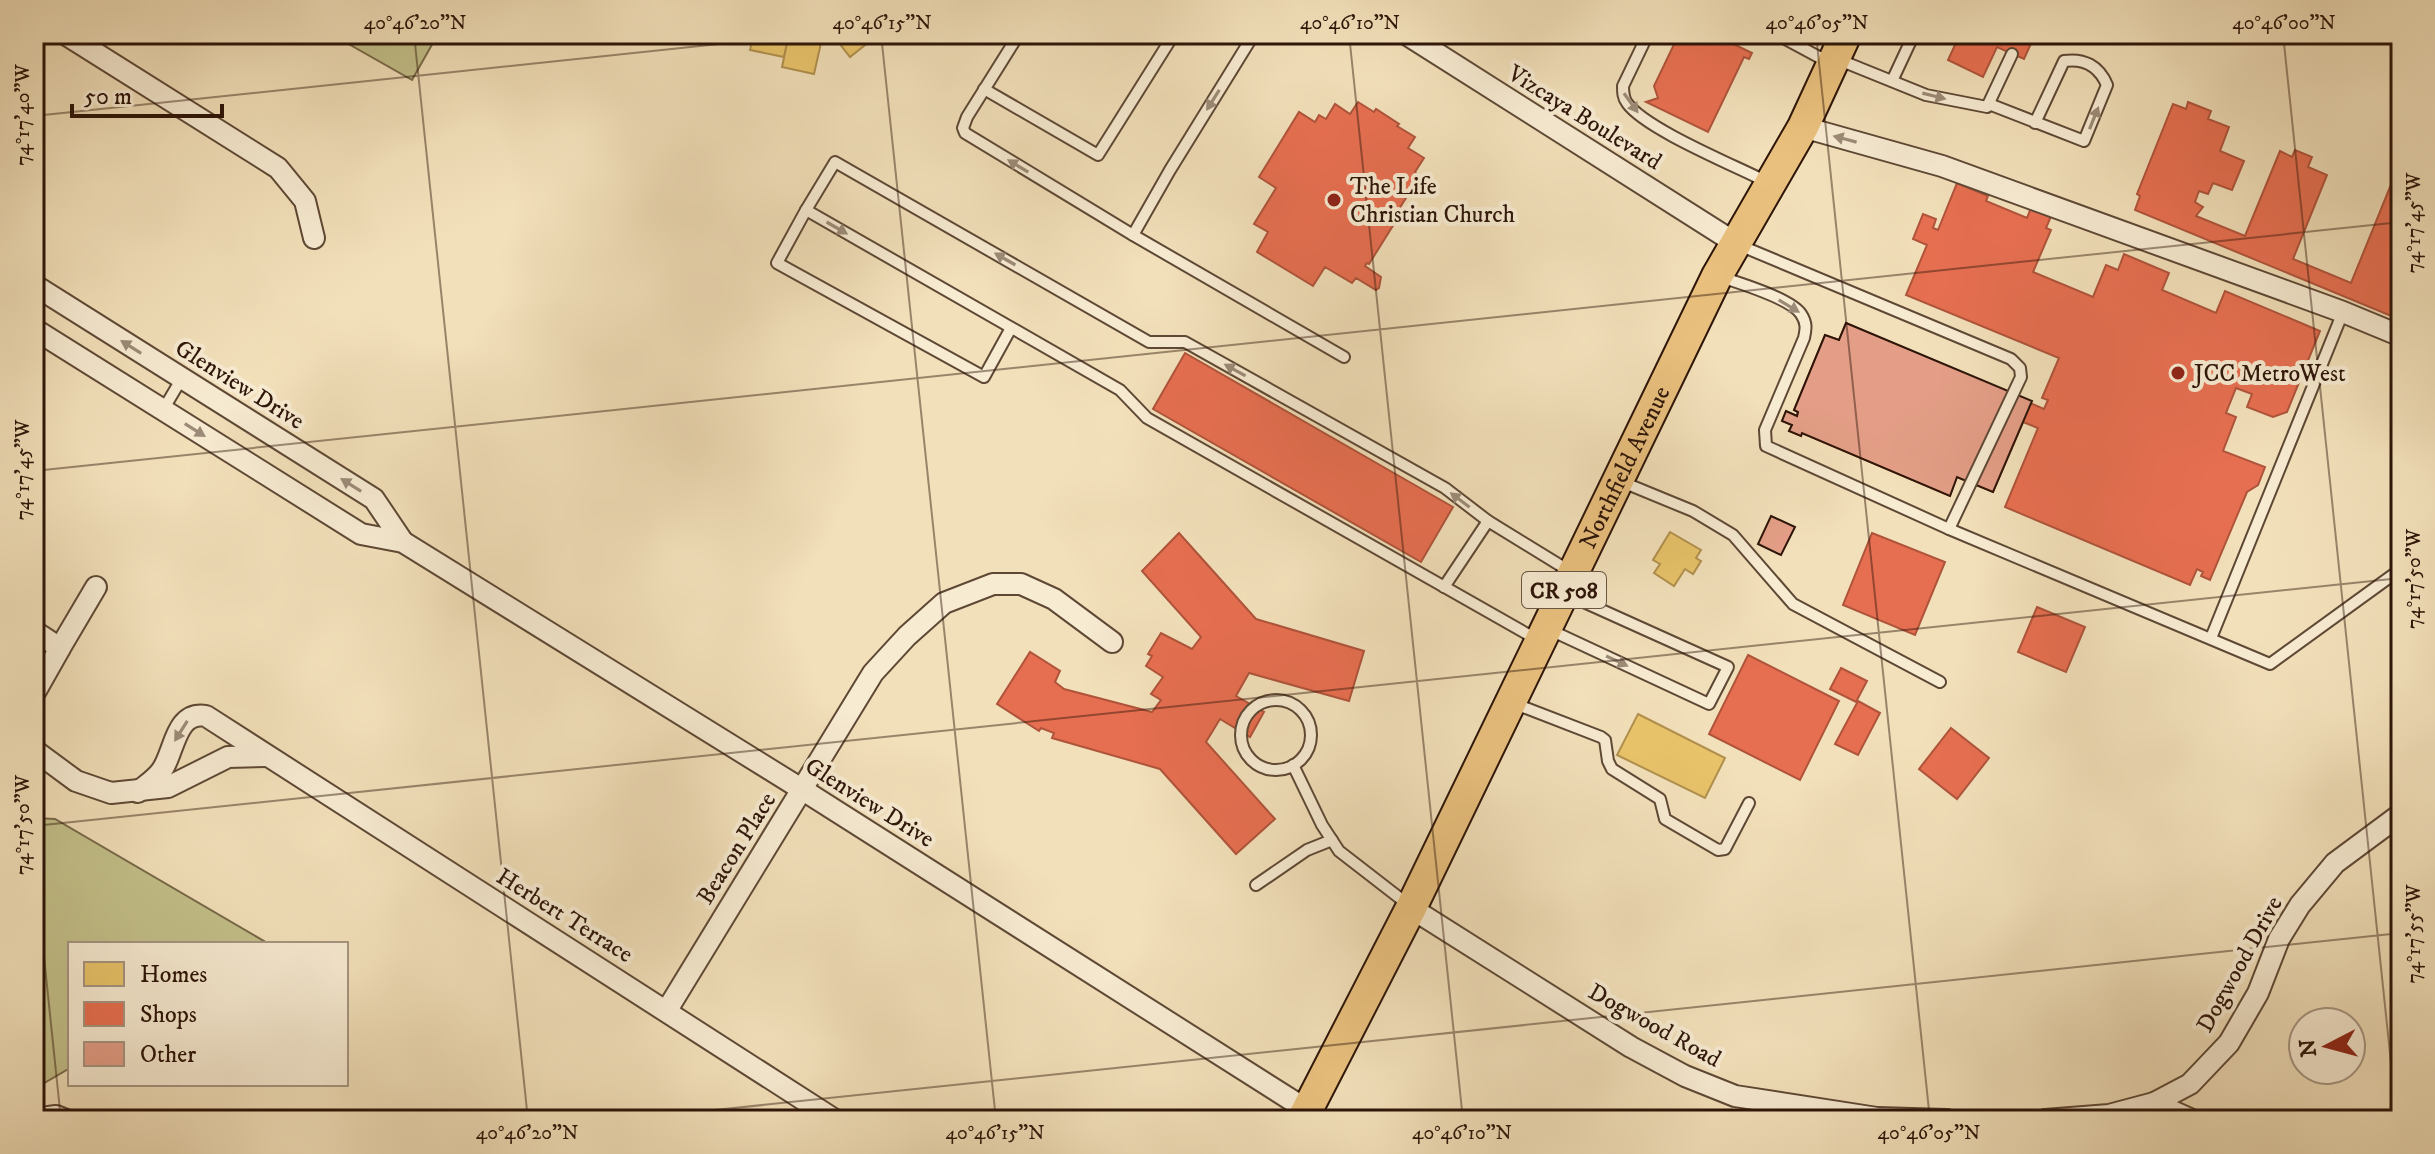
<svg xmlns="http://www.w3.org/2000/svg" width="2435" height="1154" viewBox="0 0 2435 1154" font-family="'IM FELL DW Pica',serif">
  <style>
    .green { fill: #c3c08a; stroke: #786a4a; stroke-width: 2 }
    .homes { fill: #e9c46a; stroke: #b1904d; stroke-width: 2 }
    .shops { fill: #e76f51; stroke: #af543b; stroke-width: 2 }
    .building { fill: #e49e87; stroke: #2d1509; stroke-width: 2 }
    .lines { fill: none; stroke-linecap: round; stroke-linejoin: round }
    .service-casing { stroke: #5e4835; stroke-width: 14 }
    .minor-casing { stroke: #5e4835; stroke-width: 24 }
    .primary-casing { stroke: #2d1509; stroke-width: 34 }
    .service { stroke: #f7ebd2; stroke-width: 10 }
    .minor { stroke: #f7ebd2; stroke-width: 20 }
    .primary { stroke: #e9c07d; stroke-width: 30 }
    .oneway { fill: #9c8b78 }
    .ticks { fill: none; stroke: #2d1509; stroke-width: 2; stroke-opacity: 0.45 }
    .poi-dot { fill: #8f2418; stroke: #f7ebd2; stroke-width: 3 }
    .labels { text-anchor: middle; stroke-width: 8; stroke-linejoin: round; paint-order: stroke }
    .shield { fill: #f7ebd2; stroke: #6a5545; stroke-width: 2 }
    .shield-label { font-size: 22px; font-weight: bold; fill: #2d1509 }
    .street-label { font-size: 24px; fill: #2d1509; stroke: #f7ebd2 }
    .poi-label { font-size: 24px; fill: #2d1509; stroke: #f7ebd2; text-anchor: start }
    .neatline { fill: none; stroke: #2d1509; stroke-width: 3 }
    .ticks-label { font-size: 20px; text-anchor: middle; fill: #2d1509 }
  </style>
  <rect width="100%" height="100%" fill="#f2e0ba"/>
  <filter id="stains"><feTurbulence type="fractalNoise" baseFrequency=".0025" numOctaves="4"/><feColorMatrix values="0 0 0 0 .2 0 0 0 0 .09 0 0 0 0 .02 0 0 0 .5 -.17"/></filter>
  <radialGradient id="worn" r=".72"><stop offset=".6" stop-color="#630" stop-opacity="0"/><stop offset="1" stop-color="#630" stop-opacity=".3"/></radialGradient>
  <g class="green">
    <polygon points="331,34 438,34 412,80"/>
    <polygon points="34,818 55,819 269,944 70,944 70,1068 34,1089"/>
  </g>
  <g class="homes">
    <polygon points="754,34 789,34 784,57 750,50"/>
    <polygon points="789,34 823,34 814,74 782,67"/>
    <polygon points="832,34 879,34 850,57"/>
    <polygon points="1670,532 1701,550 1696,558 1701,561 1693,574 1685,569 1674,586 1654,573 1660,564 1653,560"/>
    <polygon points="1638,714 1725,758 1705,798 1617,755"/>
  </g>
  <g class="shops">
    <polygon points="1679,34 1713,34 1752,53 1749,59 1744,57 1708,132 1646,102 1658,98 1654,86"/>
    <polygon points="1960,34 2028,34 2034,37 2024,59 1997,47 1983,77 1948,60"/>
    <polygon points="1358,102 1374,112 1376,109 1399,124 1397,126 1415,137 1408,148 1424,158 1415,172 1419,177 1391,222 1394,224 1369,264 1367,263 1365,266 1381,277 1379,288 1376,290 1356,278 1352,283 1325,267 1313,286 1257,252 1268,232 1254,224 1276,188 1259,177 1299,112 1315,122 1319,115 1326,119 1335,104 1350,114"/>
    <polygon points="2188,102 2211,111 2208,119 2229,127 2220,151 2244,161 2232,190 2213,183 2208,194 2199,191 2195,202 2203,207 2196,216 2245,236 2280,151 2292,157 2295,150 2312,157 2308,167 2327,175 2293,259 2351,283 2401,160 2401,292 2397,302 2401,304 2401,320 2135,210 2140,196 2137,194 2173,104 2186,109"/>
    <polygon points="1957,183 1988,196 1986,201 2027,218 2032,205 2052,214 2046,228 2051,230 2033,272 2093,297 2106,265 2118,270 2124,254 2169,273 2162,290 2216,313 2225,291 2320,331 2287,412 2273,417 2247,407 2252,394 2236,388 2226,413 2236,417 2223,451 2265,467 2258,485 2247,492 2210,580 2201,576 2203,572 2197,569 2190,585 2005,507 2038,428 2023,422 1993,492 1957,477 1950,496 1802,433 1801,436 1789,431 1792,425 1782,421 1786,411 1797,416 1798,412 1794,410 1825,335 1839,340 1846,323 2044,409 2048,400 2042,398 2059,358 1906,295 1927,245 1913,239 1923,214 1936,219 1933,228 1938,230"/>
    <polygon points="1185,353 1453,507 1421,562 1153,409"/>
    <polygon points="1179,533 1256,619 1364,651 1349,701 1249,673 1236,696 1264,712 1250,737 1220,719 1206,742 1275,819 1236,854 1160,769 1052,738 1054,733 1041,728 1039,731 997,704 1030,652 1060,671 1055,682 1064,689 1152,712 1161,700 1151,694 1163,677 1146,666 1152,656 1148,654 1161,633 1192,649 1201,637 1142,571"/>
    <polygon points="1872,533 1945,562 1915,635 1843,605"/>
    <polygon points="2037,607 2085,627 2066,672 2018,652"/>
    <polygon points="1748,655 1839,701 1800,780 1709,734"/>
    <polygon points="1841,668 1867,681 1856,702 1830,689"/>
    <polygon points="1858,701 1880,713 1858,755 1835,744"/>
    <polygon points="1951,728 1989,758 1957,799 1919,769"/>
  </g>
  <g class="building">
    <polygon points="1846,323 2032,401 1993,492 1957,477 1950,496 1802,433 1801,436 1789,431 1792,425 1782,421 1786,411 1797,416 1798,412 1794,410 1825,335 1839,340"/>
    <polygon points="1771,516 1795,527 1781,555 1758,544"/>
  </g>
  <g class="lines">
    <defs>
      <g id="service">
        <polyline points="1019,34 967,117 963,128 965,133 1133,235 1344,357"/>
        <path d="M 1648,34 L 1623,86 C 1623,92 1623,98 1627,103 C 1645,129 1736,166 1767,182"/>
        <polyline points="1776,34 1830,63"/>
        <polyline points="1837,59 1926,95 1987,107 2012,54"/>
        <polyline points="1892,81 1914,34"/>
        <polyline points="984,89 1098,155 1174,34"/>
        <path d="M 1989,104 L 2084,141 L 2107,85 C 2099,66 2084,58 2064,61 L 2035,123"/>
        <polyline points="806,210 777,263 984,377 1011,328"/>
        <polyline points="1133,235 1170,170 1254,34"/>
        <polyline points="1739,245 2011,359 2020,368 2021,377 1949,529"/>
        <path d="M 1721,277 C 1740,283 1791,299 1801,314 C 1807,323 1806,329 1804,338 L 1765,430 L 1766,446 L 1949,529 L 2270,664 L 2401,569"/>
        <polyline points="163,410 182,378"/>
        <polyline points="1620,481 1693,511 1733,535 1793,604 1940,682"/>
        <polyline points="1444,587 1488,521"/>
        <polyline points="1548,629 1709,704 1728,667 1566,594"/>
        <polyline points="2211,638 2343,312"/>
        <polyline points="1536,639 1147,418 1120,390 806,210 835,162 1149,342 1185,342 1445,488 1488,521 1571,572"/>
        <circle cx="1276" cy="735" r="35"/>
        <polyline points="1513,703 1601,737 1605,740 1608,761 1612,769 1660,799 1665,819 1718,850 1725,849 1749,803"/>
        <polyline points="1293,765 1322,825 1339,851 1410,906"/>
        <polyline points="1256,885 1307,850 1332,840"/>
      </g>
      <g id="minor">
        <polyline points="65,34 278,168 305,201 314,238"/>
        <polyline points="1406,34 1737,244"/>
        <polyline points="1803,127 1942,166 2343,312 2401,336"/>
        <polyline points="34,285 374,499 403,542"/>
        <polyline points="34,329 361,534 403,542 803,790 1307,1110"/>
        <polyline points="34,631 60,648 34,694"/>
        <polyline points="60,648 96,587"/>
        <polyline points="34,750 76,781 111,793 168,787 228,757 267,756"/>
        <path d="M 138,792 C 146,785 156,779 162,770 C 175,751 175,711 206,716 L 835,1120"/>
        <polyline points="1411,908 1631,1047 1685,1076 1735,1096 1877,1118 1947,1120"/>
        <polyline points="667,1010 873,673 907,636 944,603 993,584 1021,584 1054,599 1112,642"/>
        <polyline points="2154,1103 2190,1084 2229,1043 2258,993 2279,939 2300,905 2335,863 2401,814"/>
        <polyline points="34,1119 56,1116 66,1120"/>
        <polyline points="2045,1120 2109,1115 2154,1103 2192,1120"/>
      </g>
      <g id="primary">
        <path id="s1" d="M 1302,1120 L 1411,908 L 1717,276 L 1803,127 L 1846,34"/>
      </g>
    </defs>
    <use href="#service" class="service-casing"/>
    <use href="#minor" class="minor-casing"/>
    <use href="#primary" class="primary-casing"/>
    <use href="#service" class="service"/>
    <use href="#minor" class="minor"/>
    <use href="#primary" class="primary"/>
  </g>
  <defs><path id="oneway-solid" d="M-6-.8H1V-3.2L6.5 0L1 3.2V.8H-6Z" transform="scale(2)"/></defs>
  <g class="oneway">
    <use href="#oneway-solid" transform="translate(1934 96) rotate(14)"/>
    <use href="#oneway-solid" transform="translate(1213 100) rotate(122)"/>
    <use href="#oneway-solid" transform="translate(1631 103) rotate(54)"/>
    <use href="#oneway-solid" transform="translate(2094 118) rotate(-68)"/>
    <use href="#oneway-solid" transform="translate(1845 139) rotate(-165)"/>
    <use href="#oneway-solid" transform="translate(1018 166) rotate(-149)"/>
    <use href="#oneway-solid" transform="translate(837 228) rotate(30)"/>
    <use href="#oneway-solid" transform="translate(1005 259) rotate(-150)"/>
    <use href="#oneway-solid" transform="translate(1789 306) rotate(31)"/>
    <use href="#oneway-solid" transform="translate(131 347) rotate(-148)"/>
    <use href="#oneway-solid" transform="translate(1235 370) rotate(-151)"/>
    <use href="#oneway-solid" transform="translate(195 430) rotate(32)"/>
    <use href="#oneway-solid" transform="translate(351 485) rotate(-148)"/>
    <use href="#oneway-solid" transform="translate(1460 500) rotate(-143)"/>
    <use href="#oneway-solid" transform="translate(1617 661) rotate(25)"/>
    <use href="#oneway-solid" transform="translate(181 731) rotate(122)"/>
  </g>
  <path class="ticks" d="M 414,34 L 528,1120M 881,34 L 996,1120M 1349,34 L 1463,1120M 1816,34 L 1930,1120M 2283,34 L 2397,1120M 34,116 L 815,34M 34,471 L 2401,222M 34,826 L 2401,578M 34,861 L 61,1120M 620,1120 L 2401,933"/>
  <g class="poi-dot">
    <circle cx="1334" cy="200" r="8"/>
    <circle cx="2178" cy="373" r="8"/>
  </g>
  <g class="labels">
    <rect class="shield" x="1522" y="572" width="84" height="36" rx="6"/>
    <g class="shield-label">
      <text x="1564" y="598">CR 508</text>
    </g>
    <g class="street-label">
      <text transform="translate(1585 117) rotate(32)" y="8">Vizcaya Boulevard</text>
      <text transform="translate(240 384) rotate(32)" y="8">Glenview Drive</text>
      <text dy="8" stroke="none"><textPath href="#s1" startOffset="728">Northfield Avenue</textPath></text>
      <text transform="translate(870 802) rotate(32)" y="8">Glenview Drive</text>
      <text transform="translate(736 848) rotate(-58)" y="8">Beacon Place</text>
      <text transform="translate(565 915) rotate(32)" y="8">Herbert Terrace</text>
      <text transform="translate(2239 964) rotate(-61)" y="8">Dogwood Drive</text>
      <text transform="translate(1655 1025) rotate(29)" y="8">Dogwood Road</text>
    </g>
    <g class="poi-label">
      <text x="1350" y="194">The Life<tspan x="1350" dy="28">Christian Church</tspan></text>
      <text x="2194" y="381">JCC MetroWest</text>
    </g>
  </g>
  <rect width="2435" height="1154" fill="none" stroke="#f2e0ba" stroke-width="88"/>
  <rect x="68" y="942" width="280" height="144" fill="#f7ebd2" stroke="#a69582" stroke-width="2"/>
  <rect x="84" y="962" width="40" height="24" fill="#e9c46a" stroke="#a69582" stroke-width="2"/>
  <text x="140" y="982" font-size="24" fill="#2d1509">Homes</text>
  <rect x="84" y="1002" width="40" height="24" fill="#e76f51" stroke="#a69582" stroke-width="2"/>
  <text x="140" y="1022" font-size="24" fill="#2d1509">Shops</text>
  <rect x="84" y="1042" width="40" height="24" fill="#e49e87" stroke="#a69582" stroke-width="2"/>
  <text x="140" y="1062" font-size="24" fill="#2d1509">Other</text>
  <g transform="translate(2327 1046) rotate(264)"><circle r="38" fill="#f7ebd2" stroke="#a69582" stroke-width="2"/>
  <path d="M0-6L14 30L0 20L-14 30Z" fill="#8f2418"/>
  <text y="-12" font-size="22" font-weight="bold" text-anchor="middle" fill="#2d1509">N</text>
  </g>
  <path d="M72 104v12h150v-12" fill="none" stroke="#2d1509" stroke-width="4"/>
  <text x="84" y="104" font-size="24" fill="#2d1509" stroke="#f7ebd2" stroke-width="6" paint-order="stroke">50 m</text>
  <rect x="44" y="44" width="2347" height="1066" class="neatline"/>
  <g class="ticks-label">
    <text x="415" y="29">40°46'20"N</text>
    <text x="882" y="29">40°46'15"N</text>
    <text x="1350" y="29">40°46'10"N</text>
    <text x="1817" y="29">40°46'05"N</text>
    <text x="2284" y="29">40°46'00"N</text>
    <text transform="translate(22 115) rotate(-90)" y="7">74°17'40"W</text>
    <text transform="translate(2413 223) rotate(-90)" y="7">74°17'45"W</text>
    <text transform="translate(22 470) rotate(-90)" y="7">74°17'45"W</text>
    <text transform="translate(2413 579) rotate(-90)" y="7">74°17'50"W</text>
    <text transform="translate(22 825) rotate(-90)" y="7">74°17'50"W</text>
    <text transform="translate(2413 934) rotate(-90)" y="7">74°17'55"W</text>
    <text x="527" y="1139">40°46'20"N</text>
    <text x="995" y="1139">40°46'15"N</text>
    <text x="1462" y="1139">40°46'10"N</text>
    <text x="1929" y="1139">40°46'05"N</text>
  </g>
  <rect width="100%" height="100%" filter="url(#stains)"/>
  <rect width="100%" height="100%" fill="url(#worn)"/>
</svg>
